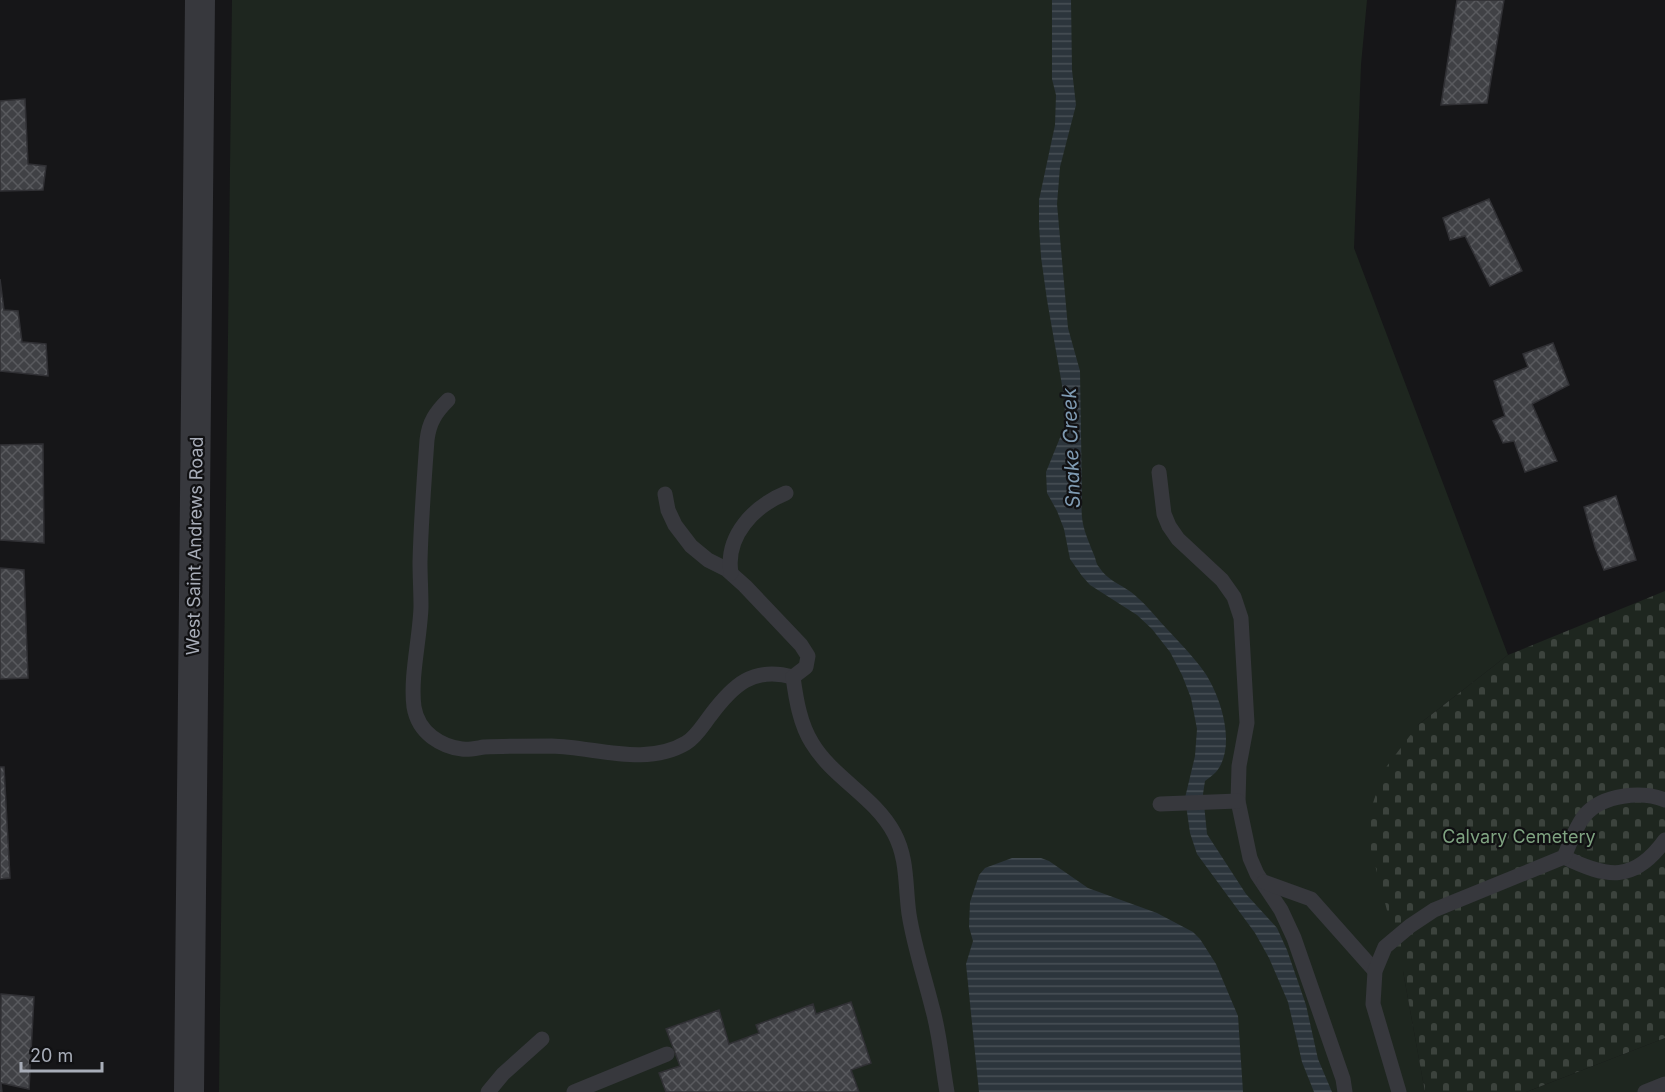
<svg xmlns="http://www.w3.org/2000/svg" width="1665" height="1092" viewBox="0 0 1665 1092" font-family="Inter,sans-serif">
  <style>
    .green { fill: #1e261f }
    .cemetery { fill: url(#cemetery-stones) }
    .water { fill: url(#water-rules) }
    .building { fill: url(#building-cross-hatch); stroke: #303034; stroke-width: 1.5 }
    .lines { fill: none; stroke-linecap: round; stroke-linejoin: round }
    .lane { stroke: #37383d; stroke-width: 15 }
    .street { stroke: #37383d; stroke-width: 30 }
    .labels { text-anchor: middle; stroke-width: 4.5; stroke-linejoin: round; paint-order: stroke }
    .street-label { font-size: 18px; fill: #a8adb8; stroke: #111113 }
    .park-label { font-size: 18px; fill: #7fa381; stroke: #111113 }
    .water-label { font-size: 20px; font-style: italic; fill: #7f9bb3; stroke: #111113 }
  </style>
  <defs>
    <pattern id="cemetery-stones" width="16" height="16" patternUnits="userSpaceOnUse" patternTransform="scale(1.5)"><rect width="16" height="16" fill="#1e261f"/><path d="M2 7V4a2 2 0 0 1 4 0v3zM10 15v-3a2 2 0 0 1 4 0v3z" fill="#3c433d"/></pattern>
    <pattern id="water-rules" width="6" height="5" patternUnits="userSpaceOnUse" patternTransform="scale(1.5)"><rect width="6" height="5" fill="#2c353c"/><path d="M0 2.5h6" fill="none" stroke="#485056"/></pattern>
    <pattern id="building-cross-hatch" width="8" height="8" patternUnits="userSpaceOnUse" patternTransform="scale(1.5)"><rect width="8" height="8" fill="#404145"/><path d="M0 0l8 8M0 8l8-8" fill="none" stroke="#595a5e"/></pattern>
  </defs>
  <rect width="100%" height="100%" fill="#161618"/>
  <g class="green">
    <polygon points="232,0 1367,0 1361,65 1354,248 1508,655 1418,725 1403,971 1425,1092 219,1092"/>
    <polygon points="1665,1038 1665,1092 1526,1092"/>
  </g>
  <polygon class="cemetery" points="1665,591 1665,1038 1526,1092 1425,1092 1403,971 1365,827 1384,770 1418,725 1508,655"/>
  <g class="water">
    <path d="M 1052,0 L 1071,0 L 1072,70 L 1076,105 L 1060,167 L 1057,204 L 1068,328 L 1080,371 L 1082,498 C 1080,524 1085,532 1094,555 C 1096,559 1096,564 1099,567 C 1107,580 1120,584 1131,592 C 1144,602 1155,616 1166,628 C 1179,642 1194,657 1205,673 C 1221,697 1237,747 1216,772 C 1213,775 1209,778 1205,781 L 1203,794 L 1207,834 L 1246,894 L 1277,928 L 1287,950 L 1306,1005 L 1318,1059 L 1332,1092 L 1314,1092 L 1302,1062 L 1288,1002 L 1269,958 L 1255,933 L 1197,854 L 1190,833 L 1185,798 L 1195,756 L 1197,729 L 1191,698 L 1182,675 L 1170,652 L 1152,629 L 1137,615 L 1090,585 L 1082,576 L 1070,559 L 1064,529 L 1057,511 L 1047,493 L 1046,472 L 1064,428 L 1065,402 L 1047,300 L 1041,257 L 1039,225 L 1039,200 L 1055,125 L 1056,95 L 1052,79 Z"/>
    <polygon points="1012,858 1041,858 1049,861 1088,888 1157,913 1193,932 1200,939 1216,964 1238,1016 1243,1092 979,1092 966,964 973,941 969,927 970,902 979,875 985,868"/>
  </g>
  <g class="building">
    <polygon points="1457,0 1504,0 1487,103 1441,105"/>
    <polygon points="25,99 28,164 46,166 43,190 0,191 0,101"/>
    <polygon points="1489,199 1522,271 1490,286 1465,236 1450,240 1443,218"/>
    <polygon points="0,279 4,310 18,311 22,342 46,344 48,376 0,371"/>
    <polygon points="1553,343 1569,385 1532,404 1557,461 1525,472 1514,441 1503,443 1493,421 1505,416 1494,381 1528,367 1523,354"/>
    <polygon points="43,444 44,543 0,540 0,445"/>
    <polygon points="1616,496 1636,560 1604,570 1595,547 1584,507"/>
    <polygon points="0,568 24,570 28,678 0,679"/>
    <polygon points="0,767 4,767 10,878 0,879"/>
    <polygon points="1,994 34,997 29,1089 1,1083 2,1092 0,1092"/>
    <polygon points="851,1002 871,1063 851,1070 859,1092 666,1092 659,1073 680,1066 666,1029 719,1010 729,1044 759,1033 756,1025 813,1004 816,1014"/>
  </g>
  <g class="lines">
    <g class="lane">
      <path d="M 448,400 C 436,412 429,422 427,440 C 424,481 421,521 420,562 C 420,577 421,592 421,607 C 420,638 410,677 414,707 C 416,719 423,730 432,737 C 440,743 452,748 462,749 C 469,750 477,748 484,747 C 507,746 530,746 552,746 C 595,747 646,767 686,743 C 696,737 703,725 710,716 C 733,685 753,666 793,677"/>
      <polyline points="1159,472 1164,514 1169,526 1178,539 1222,580 1234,597 1241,618 1247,723 1239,766 1238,801 1250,858 1257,874 1281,910 1294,938 1343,1079 1345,1092"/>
      <path d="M 665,494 L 668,510 L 675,525 L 691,546 L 708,560 L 726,569 L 745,586 L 801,645 L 808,656 L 806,667 L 793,677 C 796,699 800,724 812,743 C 833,778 875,797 894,833 C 908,859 905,886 909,914 C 914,946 924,975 932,1007 C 940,1034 942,1064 947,1092"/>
      <path d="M 731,573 C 725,536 754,506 786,493"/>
      <polyline points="1160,804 1238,801"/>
      <path d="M 1564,857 C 1607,878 1634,883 1665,840"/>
      <polyline points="1264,882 1311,899 1375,971"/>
      <polyline points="488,1092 503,1074 542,1039"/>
      <polyline points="574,1092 667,1054"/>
      <path d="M 1399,1092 L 1373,1004 L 1375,971 L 1385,947 L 1410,926 L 1434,910 L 1564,857 C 1570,843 1576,826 1585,815 C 1603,794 1642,791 1665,800"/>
      <polyline points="1645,1092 1665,1084"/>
    </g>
    <polyline class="street" points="189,1092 200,0"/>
  </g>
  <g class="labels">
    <g class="street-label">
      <text transform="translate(195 546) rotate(-89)" y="6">West Saint Andrews Road</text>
    </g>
    <g class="park-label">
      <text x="1519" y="843">Calvary Cemetery</text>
    </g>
    <g class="water-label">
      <text transform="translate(1071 448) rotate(-92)" y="7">Snake Creek</text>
    </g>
  </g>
  <path d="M21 1062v9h81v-9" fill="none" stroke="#a8adb8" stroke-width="3"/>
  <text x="30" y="1062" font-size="18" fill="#a8adb8" stroke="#111113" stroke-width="4.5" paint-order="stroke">20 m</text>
</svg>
